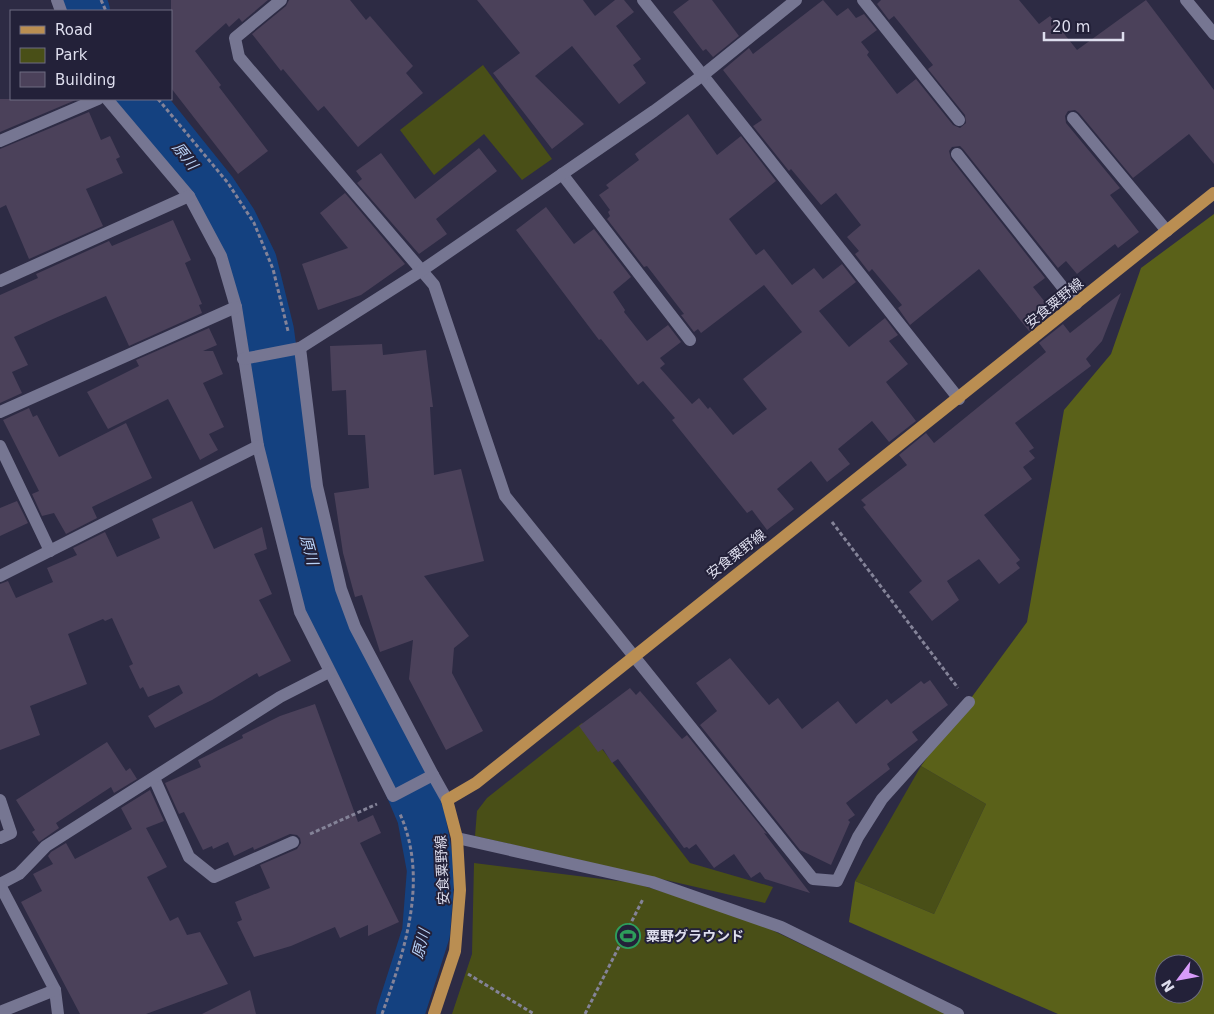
<svg xmlns="http://www.w3.org/2000/svg" width="1214" height="1014" viewBox="0 0 1214 1014" font-family="'DejaVu Sans','Noto Sans JP',sans-serif">
  <style>
    .green { fill: #494f17 }
    .forest { fill: #5a6119; fill-rule: evenodd }
    .lines { fill: none; stroke-linecap: round; stroke-linejoin: round }
    .river { stroke: #144180; stroke-width: 48 }
    .building { fill: #4b415a }
    .path { stroke: #848398; stroke-width: 3; stroke-dasharray: 4 2.5; stroke-linecap: butt }
    .minor { stroke: #767692; stroke-width: 12 }
    .major { stroke: #ba8e52; stroke-width: 12 }
    .labels { text-anchor: middle; stroke-width: 4; stroke-linejoin: round; paint-order: stroke }
    .street-label { font-size: 14px; fill: #dedeee; stroke: #232139 }
    .poi-label { font-size: 14px; font-weight: bold; fill: #dedeee; stroke: #232139; text-anchor: start }
    .water-label { font-size: 15px; font-style: italic; fill: #b8d2f7; stroke: #232139 }
  </style>
  <rect width="100%" height="100%" fill="#2d2b44"/>
  <g class="green">
    <polygon points="483,65 552,159 522,180 484,134 434,175 400,130"/>
    <polygon points="582,723 690,863 773,887 765,903 475,836 477,811 487,798"/>
    <polygon points="921,766 986,804 934,914 855,881"/>
    <polygon points="474,863 634,883 745,917 946,1014 452,1014 472,954"/>
  </g>
  <path class="forest" d="M 1214,214 L 1214,1014 L 1058,1014 L 849,922 L 855,881 L 934,914 L 986,804 L 921,766 L 1027,622 L 1064,410 L 1111,354 L 1141,268 ZM 1164,964 L 1194,964 L 1194,994 L 1164,994 Z"/>
  <g class="lines">
    <g class="river">
      <polyline points="82,0 86,11"/>
      <polyline points="139,99 213,191 233,221 253,262 270,331 290,481 330,630 393,750 421,816 431,870 426,933 400,1014"/>
    </g>
  </g>
  <g class="building">
    <polygon points="171,0 268,0 242,22 239,18 229,27 226,23 195,51 221,85 219,87 268,151 238,174 171,88"/>
    <polygon points="289,0 350,0 366,20 370,16 413,66 406,73 423,93 358,147 324,106 318,111 283,69 281,71 252,34 286,6"/>
    <polygon points="477,0 583,0 595,16 615,0 624,0 634,12 616,26 641,59 633,65 646,83 619,104 572,46 535,76 584,124 552,149 493,73 520,53"/>
    <polygon points="689,0 712,0 739,36 713,57 706,49 703,51 673,12"/>
    <polygon points="823,0 837,16 848,8 856,18 864,14 877,30 861,42 869,52 867,55 897,94 916,79 953,125 960,128 966,123 965,115 928,69 933,65 903,27 894,16 889,20 877,4 881,0 1019,0 1039,24 1050,16 1077,50 1146,0 1214,90 1214,164 1189,134 1133,178 1079,113 1075,110 1068,111 1065,116 1066,123 1120,188 1110,195 1139,232 1118,248 1115,244 1077,274 1066,261 1058,268 963,149 960,146 952,147 949,151 951,159 1045,278 1033,287 1053,312 1029,331 979,269 910,325 898,308 902,305 872,269 869,272 855,254 859,251 847,237 861,225 836,193 821,205 791,169 789,171 753,126 762,120 723,70 749,48 753,54"/>
    <polygon points="0,99 78,99 0,132"/>
    <polygon points="89,112 101,140 110,136 120,157 116,159 123,173 86,189 103,226 29,259 6,205 0,208 0,149"/>
    <polygon points="688,114 717,155 741,136 776,181 729,219 756,255 764,249 792,285 814,268 823,279 842,264 856,282 819,311 849,347 885,318 898,335 889,341 908,364 886,382 916,421 889,442 872,421 838,449 850,464 827,482 811,461 777,489 794,509 767,530 752,510 747,513 672,420 675,418 643,381 638,385 601,339 599,340 516,230 546,207 574,244 594,229 631,277 613,292 625,310 624,312 647,341 668,325 681,342 660,358 665,364 660,368 692,404 699,398 708,409 710,407 733,435 767,409 743,379 802,332 764,285 701,333 698,329 694,332 681,315 684,314 647,266 644,267 607,219 610,216 608,212 610,210 599,195 609,188 606,185 639,160 635,154"/>
    <polygon points="479,148 497,171 436,219 447,234 419,254 357,183 362,179 356,171 381,153 415,199"/>
    <polygon points="345,193 405,264 361,295 318,310 302,264 348,248 320,213"/>
    <polygon points="173,220 191,260 185,263 202,304 199,305 202,313 129,346 106,296 53,319 14,337 28,365 12,372 22,393 0,403 0,295 38,278 36,274 109,241 112,246"/>
    <polygon points="1121,293 1102,341 1086,359 1091,366 1015,423 1034,448 1029,451 1035,458 1023,467 1032,479 984,515 1020,560 1016,563 1020,568 999,584 979,559 947,581 959,600 932,621 909,592 922,581 863,507 866,505 861,500 907,465 899,455 926,433 934,443 1046,352 1039,343 1063,324 1070,333"/>
    <polygon points="209,328 217,345 203,351 213,351 223,374 203,383 224,427 209,434 218,450 200,460 168,399 108,429 87,392 139,366 136,360"/>
    <polygon points="382,344 383,355 426,350 433,407 430,407 434,475 461,469 484,561 424,576 469,636 454,648 452,673 483,731 446,750 409,679 413,640 380,652 362,595 355,597 343,553 334,493 369,488 365,435 348,435 346,390 332,391 330,346"/>
    <polygon points="29,408 33,417 37,415 59,457 126,423 152,478 92,507 97,518 66,534 54,513 42,516 32,494 39,491 3,420"/>
    <polygon points="17,501 28,523 0,536 0,508"/>
    <polygon points="192,501 214,549 262,527 267,549 254,554 272,594 259,600 291,661 259,677 257,673 212,700 155,728 148,716 183,693 179,685 148,697 143,687 140,689 129,666 133,664 112,618 105,621 103,619 68,634 87,684 30,706 40,735 0,750 0,584 8,581 16,598 53,582 47,568 77,555 73,548 105,532 117,557 160,538 152,519"/>
    <polygon points="730,658 769,705 778,698 802,729 838,701 856,724 887,699 891,704 921,681 924,684 930,680 948,705 912,732 918,740 887,764 890,769 846,803 855,815 848,820 850,822 831,865 800,850 700,725 717,711 696,683"/>
    <polygon points="630,688 636,695 640,691 682,739 687,735 767,834 764,833 810,893 765,879 760,872 751,878 734,854 714,868 696,844 689,849 687,847 684,848 618,759 612,763 603,749 598,752 579,726"/>
    <polygon points="315,704 358,822 373,815 381,833 360,843 399,922 368,936 368,925 340,938 335,927 291,946 254,957 237,922 242,920 235,902 270,888 260,865 297,849 301,843 300,838 297,835 290,834 254,850 253,847 234,856 228,842 213,849 212,846 203,850 184,812 179,814 165,783 201,767 198,760 243,738 242,735 280,716"/>
    <polygon points="107,742 126,771 130,768 137,779 114,793 111,787 56,823 59,828 39,842 32,832 35,830 16,800"/>
    <polygon points="150,790 164,821 146,828 167,867 147,877 170,921 178,917 187,935 200,932 228,984 146,1014 80,1014 21,902 42,891 33,874 53,864 48,856 51,852 66,843 75,859 132,829 121,808"/>
    <polygon points="250,990 256,1014 202,1014"/>
  </g>
  <g class="lines">
    <g class="path">
      <polyline points="101,0 106,11"/>
      <polyline points="158,99 228,183 254,223 273,269 288,331"/>
      <polyline points="832,522 958,688"/>
      <polyline points="310,834 377,804"/>
      <polyline points="468,974 534,1014"/>
      <path d="M 382,1014 C 405,950 429,879 400,814"/>
      <polyline points="585,1014 643,899"/>
    </g>
    <g class="minor">
      <polyline points="57,0 61,11"/>
      <polyline points="281,0 235,38 239,57 434,285 505,496 813,879 837,881 858,837 882,799 969,702"/>
      <polyline points="643,0 959,399"/>
      <polyline points="863,0 959,120"/>
      <polyline points="1186,0 1214,34"/>
      <polyline points="107,99 189,196 221,256 236,307 258,446 300,612 393,796 433,775 447,800"/>
      <polyline points="1073,118 1167,231"/>
      <polyline points="0,141 98,99"/>
      <polyline points="957,154 1076,304"/>
      <polyline points="562,174 690,340"/>
      <polyline points="0,281 189,196"/>
      <polyline points="300,348 317,486 341,589 355,627 433,775"/>
      <polyline points="243,359 300,348 421,271 654,111 703,75 796,0"/>
      <polyline points="0,412 236,307"/>
      <polyline points="0,446 50,551"/>
      <polyline points="0,576 258,446"/>
      <polyline points="154,778 189,857 214,877 293,842"/>
      <polyline points="0,800 11,833 0,838"/>
      <polyline points="457,838 652,882 781,927 958,1014"/>
      <polyline points="0,884 19,874 46,846 280,697 329,672"/>
      <polyline points="0,885 55,990 58,1014"/>
      <polyline points="0,1012 55,990"/>
    </g>
    <polyline class="major" points="434,1014 455,951 460,890 457,838 447,800 476,783 1214,193"/>
  </g>
  <defs>
    <symbol id="stadium-ring" viewBox="-11 -11 22 22"><circle r="9.5" fill="#232139" stroke="#2e9e5b" stroke-width="1.5"/><path d="M0-5a6.5 5 0 1 0 0 10a6.5 5 0 1 0 0-10ZM-3.5-1.8h7v3.6h-7Z" fill="#2e9e5b"/></symbol>
  </defs>
  <g fill-rule="evenodd">
    <use href="#stadium-ring" x="614" y="922" width="28" height="28"/>
  </g>
  <g class="labels">
    <g class="street-label">
      <text transform="translate(1054 303) rotate(-39)" y="5">安食粟野線</text>
      <text transform="translate(736 554) rotate(-38)" y="5">安食粟野線</text>
      <text transform="translate(442 870) rotate(-93)" y="5">安食粟野線</text>
    </g>
    <g class="poi-label">
      <text x="646" y="941">粟野グラウンド</text>
    </g>
    <g class="water-label">
      <text transform="translate(185 156) rotate(52)" y="5">原川</text>
      <text transform="translate(309 550) rotate(75)" y="5">原川</text>
      <text transform="translate(421 944) rotate(-75)" y="5">原川</text>
    </g>
  </g>
  <rect x="10" y="10" width="162" height="90" fill="#232139" stroke="#6e6d81"/>
  <rect x="20" y="26" width="25" height="8" fill="#ba8e52" stroke="#6e6d81"/>
  <text x="55" y="35" font-size="15" fill="#dedeee">Road</text>
  <rect x="20" y="48" width="25" height="15" fill="#494f17" stroke="#6e6d81"/>
  <text x="55" y="60" font-size="15" fill="#dedeee">Park</text>
  <rect x="20" y="72" width="25" height="15" fill="#4b415a" stroke="#6e6d81"/>
  <text x="55" y="85" font-size="15" fill="#dedeee">Building</text>
  <g transform="translate(1179 979) rotate(238)"><circle r="24" fill="#232139" stroke="#6e6d81"/>
  <path d="M0-4L9 19L0 12L-9 19Z" fill="#d79bf9"/>
  <text y="-8" font-size="14" font-weight="bold" text-anchor="middle" fill="#dedeee">N</text>
  </g>
  <path d="M1044 32v8h79v-8" fill="none" stroke="#dedeee" stroke-width="2.5"/>
  <text x="1052" y="32" font-size="15" fill="#dedeee" stroke="#232139" stroke-width="4" paint-order="stroke">20 m</text>
</svg>
